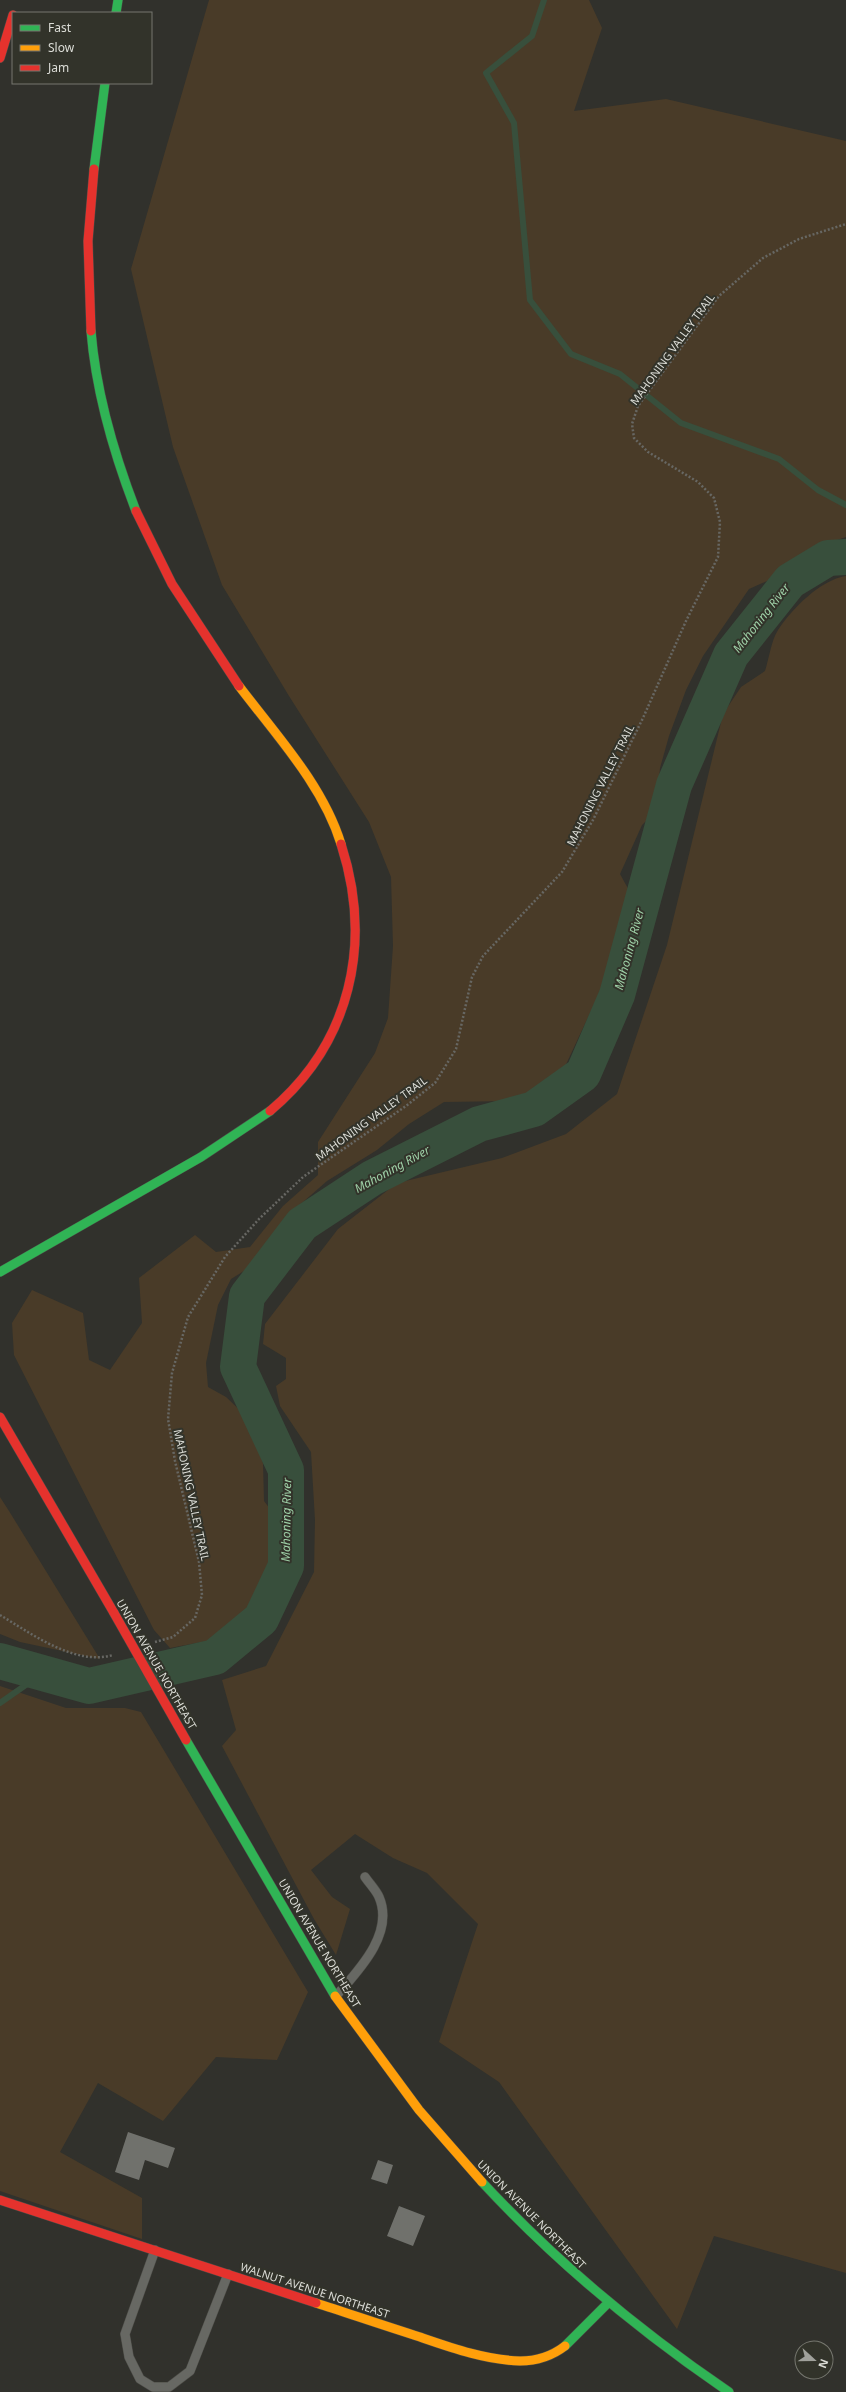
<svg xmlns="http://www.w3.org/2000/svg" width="846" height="2392" font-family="'Noto Sans',sans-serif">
	<rect width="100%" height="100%" fill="#31312c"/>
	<path fill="#493b28" d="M209,0h380l13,28 -28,83 92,-12 180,42v396l-18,6 -27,14 -25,20 -27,12 -46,67 -17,34 -17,46 -9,32 -4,43 -14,14 -22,49 17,31 -13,49 -15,33 -18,24 -30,64 -43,26 -74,1 -35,22 -32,26 -50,31 -40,35 -30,47 -26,16 -13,26 -12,58 2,24 18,10 21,20 16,46 1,38 12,16 3,42 -21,48 -16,18 -35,16 -37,7 -16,-18 -140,-275 -2,-32 20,-33 51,23 6,47 21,10 32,-47 -3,-45 56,-43 21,17 34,-5 33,-41 35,-31v-33l57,-89 13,-35 5,-72 -2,-69 -22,-55 -80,-126 -67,-111 -49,-138 -42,-178z
		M846,576v1697l-132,-37 -37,93 -178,-247 -60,-40 39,-118 -51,-51 -34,-15 -38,-24 -44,36 21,27 18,12 -14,46 -22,-36 -92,-173 14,-16 -14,-50 44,-14 48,-94 1,-52 -4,-68 -31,-46 -4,-20 10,-7v-21l-23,-14 2,-20 73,-95 59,-46 105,-25 64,-24 51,-40 50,-149 56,-231 18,-27 24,-16c4,-12 6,-30 13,-41 14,-21 42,-50 68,-54z
		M0,1497l9,14 91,148 -80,-17 -20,-8z
		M0,1686l66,22h59l16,4 167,280 -31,68 -61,-3 -53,64 -65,-38 -38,69 82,46v41l-142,-48z"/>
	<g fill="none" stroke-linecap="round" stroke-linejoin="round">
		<path stroke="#384f3c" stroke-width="6" d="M544,0l-12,36 -46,37 28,50 16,177 41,54 49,20 61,49 98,36 39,31 28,15
			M0,1703l43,-30"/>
		<path stroke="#384f3c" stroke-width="36" d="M0,1661l89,25 126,-29 46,-38 25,-53v-96l-48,-103 9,-71 55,-72 70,-46 107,-54 55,-15 49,-35 34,-79 57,-210 57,-130 59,-74 38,-23 18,-1"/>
	</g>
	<path fill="#70716c" d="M128,2132l47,16 -7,20 -23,-8 -6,20 -24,-8z
		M378,2160l15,5 -6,19 -16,-5z
		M399,2206l26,10 -12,30 -26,-10z"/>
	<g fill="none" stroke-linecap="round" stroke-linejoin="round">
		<defs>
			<path id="lane" d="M336,1996c21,-24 59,-62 43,-99 -3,-7 -10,-14 -14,-20
				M155,2250l-30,84 4,23 11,22 13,8h16l21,-16 38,-97"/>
			<path id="fast" d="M116,13l2,-13
				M94,169l11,-86
				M91,331c5,62 23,123 45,180
				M0,1272l201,-115 69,-46
				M186,1740l149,256
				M482,2182c75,81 156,148 247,210
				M565,2346l43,-43"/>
			<path id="slow" d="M239,686c37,49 84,99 102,158
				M335,1996l84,114 63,72
				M316,2303c34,11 69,23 104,34 32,11 66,23 100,24 17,0 32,-5 45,-15"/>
			<path id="jam" d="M0,58l13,-43
				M91,331l-3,-90 6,-72
				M136,511l36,73 67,102
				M270,1111c81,-68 103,-168 71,-267
				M0,1417l114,196
				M0,2200l316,103"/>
		</defs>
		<use href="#lane" stroke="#4c4c47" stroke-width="10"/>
		<use href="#fast" stroke="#4c4c47" stroke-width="10"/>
		<use href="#slow" stroke="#4c4c47" stroke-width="10"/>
		<use href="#jam" stroke="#4c4c47" stroke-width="10"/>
		<path stroke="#676763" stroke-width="2.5" stroke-dasharray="2 2" stroke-linecap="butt" d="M0,1615c32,19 75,51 113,40
			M155,1642l18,-5 22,-19 7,-23 -3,-33 -24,-101 -7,-42 4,-46 16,-56 37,-60 34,-38 44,-42 103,-71 29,-23 21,-34 16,-72 11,-21 79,-84 31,-52 50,-102 43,-97 32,-64 2,-35 -6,-24 -16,-16 -50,-30 -14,-14 -2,-14 6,-18 81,-110 44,-38 36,-19 47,-15"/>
		<use href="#lane" stroke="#676863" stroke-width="9"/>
		<use href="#fast" stroke="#30b455" stroke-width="9"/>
		<use href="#slow" stroke="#ff9f0a" stroke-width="9"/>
		<use href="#jam" stroke="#e5322d" stroke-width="9"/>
		<defs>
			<path id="jam-bridge" d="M114,1613l72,127"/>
		</defs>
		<use href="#jam-bridge" stroke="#4c4c47" stroke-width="10" stroke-linecap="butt"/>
		<use href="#jam-bridge" stroke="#e5322d" stroke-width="9"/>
	</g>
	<g text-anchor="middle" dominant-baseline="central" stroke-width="4" stroke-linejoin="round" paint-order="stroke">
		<g font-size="11" fill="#dcddd7" stroke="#32332a">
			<text transform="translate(672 349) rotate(-54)">MAHONING VALLEY TRAIL</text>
			<text transform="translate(600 785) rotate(-63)">MAHONING VALLEY TRAIL</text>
			<text transform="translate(371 1118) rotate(-36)">MAHONING VALLEY TRAIL</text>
			<text transform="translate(192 1495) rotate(78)">MAHONING VALLEY TRAIL</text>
			<text transform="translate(157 1664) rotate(60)">UNION AVENUE NORTHEAST</text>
			<text transform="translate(320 1943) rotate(59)">UNION AVENUE NORTHEAST</text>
			<text transform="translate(532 2214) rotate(45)">UNION AVENUE NORTHEAST</text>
			<text transform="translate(315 2290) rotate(18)">WALNUT AVENUE NORTHEAST</text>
		</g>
		<g font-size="12" font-style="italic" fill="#9ed0a7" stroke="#32332a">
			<text transform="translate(761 618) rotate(-52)">Mahoning River</text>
			<text transform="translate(629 949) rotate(-75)">Mahoning River</text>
			<text transform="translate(392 1169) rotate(-29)">Mahoning River</text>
			<text transform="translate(286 1520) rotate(-89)">Mahoning River</text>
		</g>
	</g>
	<rect x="12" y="12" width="140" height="72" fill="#32332a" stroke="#76776f"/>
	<rect x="20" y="25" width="20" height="6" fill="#30b455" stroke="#76776f"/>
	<text x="48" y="32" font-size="12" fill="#dcddd7">Fast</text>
	<rect x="20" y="45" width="20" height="6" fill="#ff9f0a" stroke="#76776f"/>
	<text x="48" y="52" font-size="12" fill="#dcddd7">Slow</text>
	<rect x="20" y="65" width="20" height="6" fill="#e5322d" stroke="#76776f"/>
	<text x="48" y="72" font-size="12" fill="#dcddd7">Jam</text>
	<g transform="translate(814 2360) rotate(111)"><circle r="19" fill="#32332a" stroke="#76776f"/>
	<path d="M0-3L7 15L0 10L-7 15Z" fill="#a0a19b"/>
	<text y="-6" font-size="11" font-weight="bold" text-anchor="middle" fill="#dcddd7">N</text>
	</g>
</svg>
